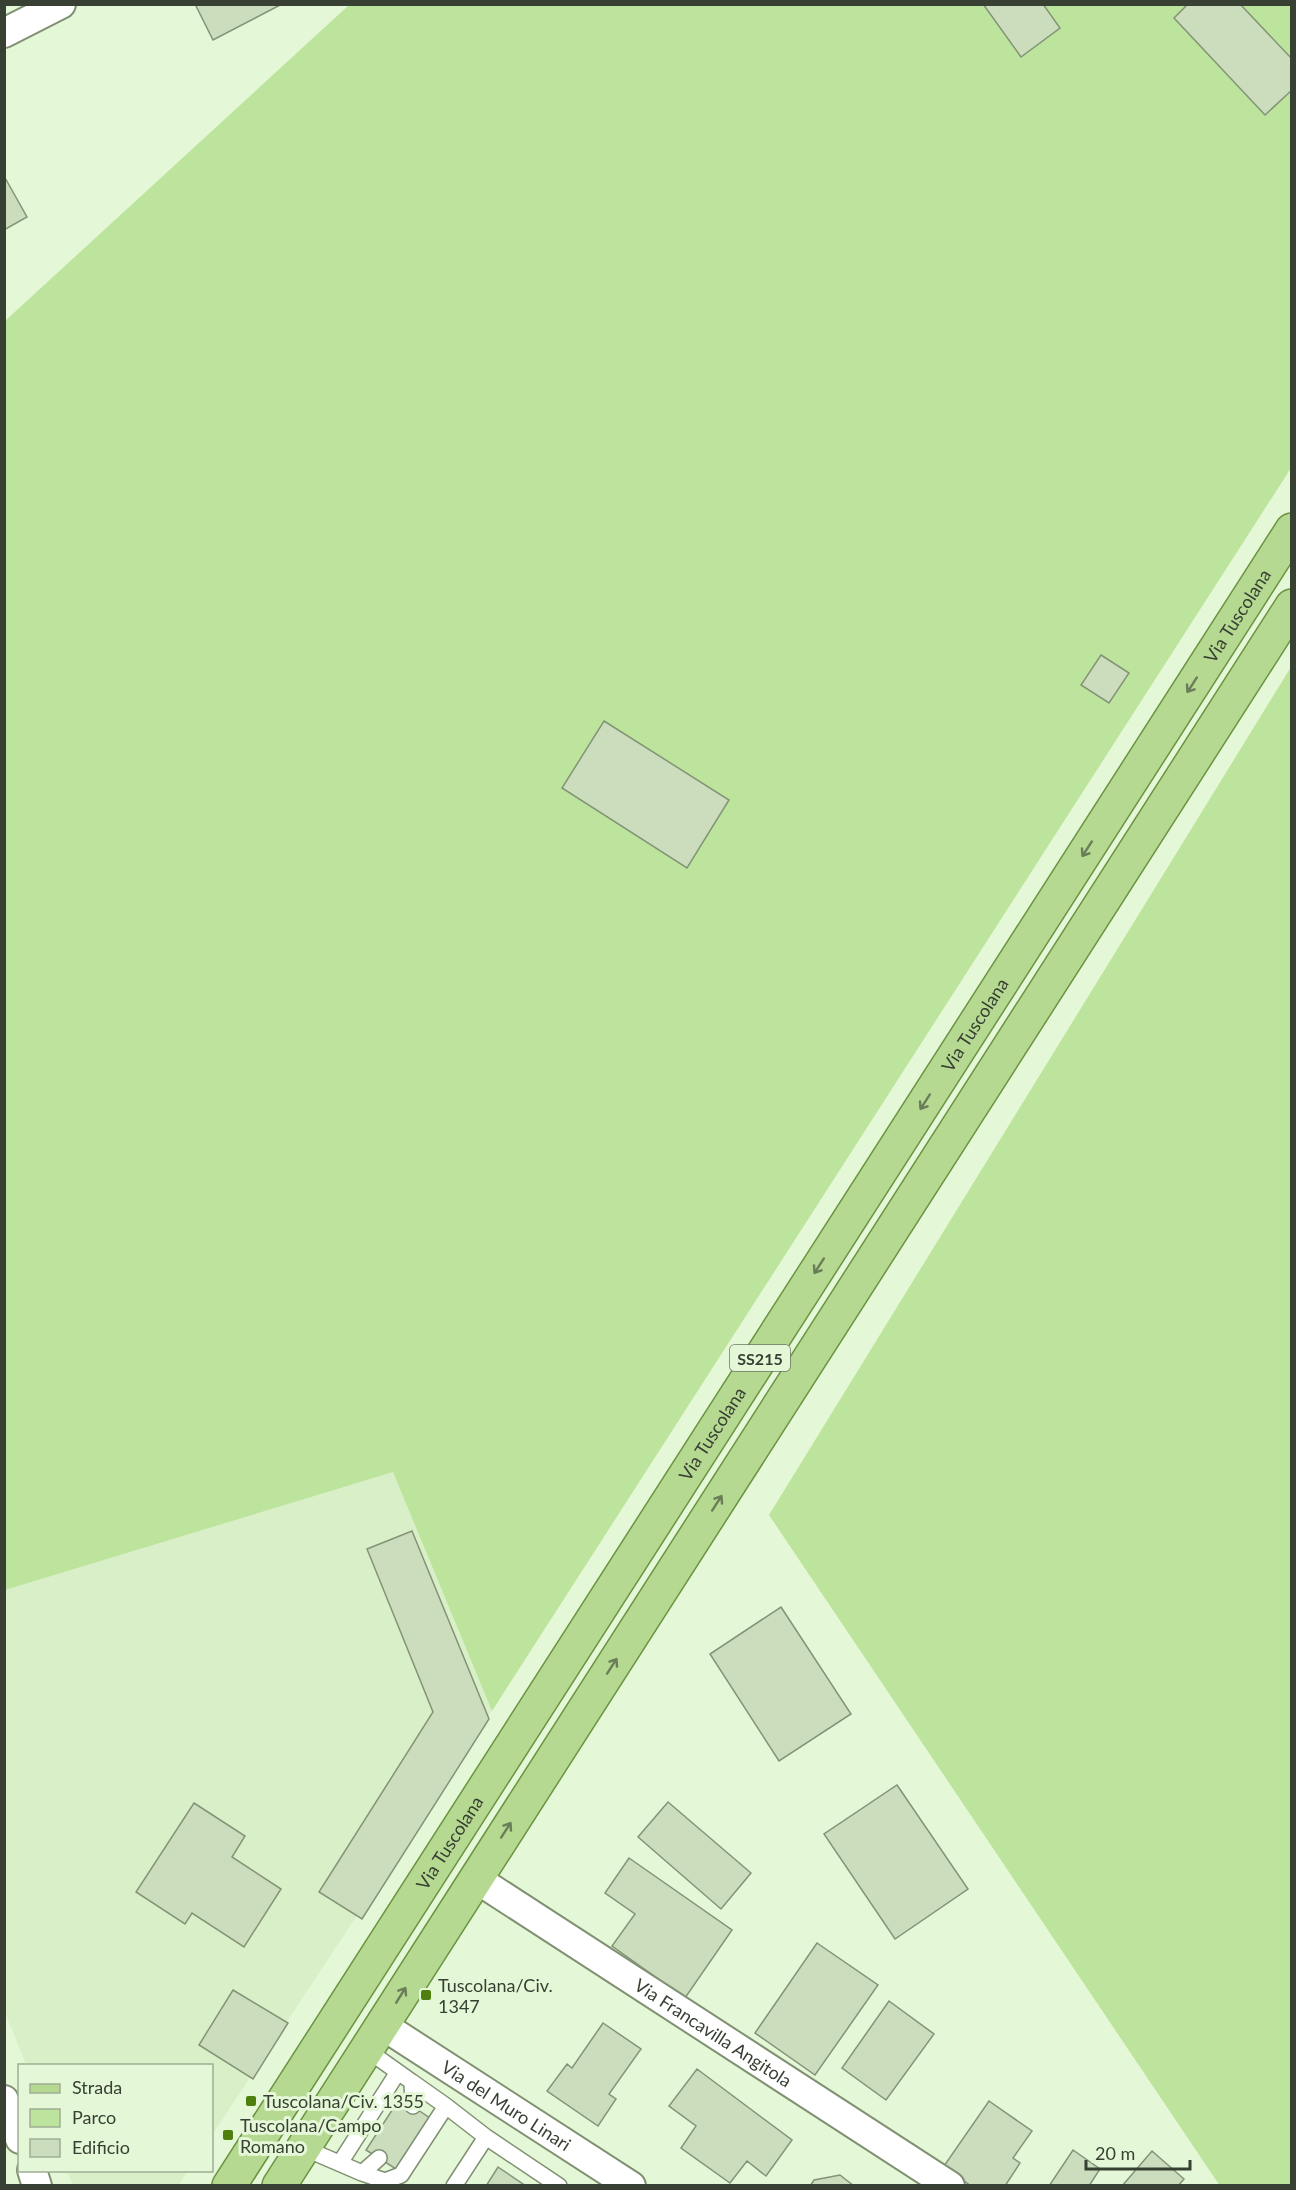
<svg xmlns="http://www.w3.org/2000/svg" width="1296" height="2190" font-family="Lato,sans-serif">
	<rect width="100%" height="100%" fill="#e4f7d6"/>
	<path fill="#d9efc7" d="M393,1471l99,240 -280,424v-69l-186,-1 -21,-53v-422z
		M67,2171h121l-10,15 -105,-1z"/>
	<path fill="#bde49d" d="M349,5h942v463l-799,1243 -99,-239 -388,118v-1269z
		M1291,667l1,1518 -72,1 -451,-671z"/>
	<path fill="#cbddbc" stroke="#839476" stroke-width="1.5" d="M195,4h87l-69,36z
		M983,4h60l17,24 -39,29z
		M1188,4h52l52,55v31l-27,25 -91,-97z
		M4,176l23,41 -23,13z
		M1101,655l28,18 -20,30 -28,-18z
		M604,721l125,79 -42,68 -125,-80z
		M412,1531l77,188 -127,200 -43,-27 114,-180 -66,-163z
		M781,1607l70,107 -72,47 -69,-107z
		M897,1785l71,104 -73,50 -71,-105z
		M668,1802l83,71 -30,36 -83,-72z
		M194,1803l51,33 -13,21 49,32 -37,58 -52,-34 -7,11 -49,-32z
		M629,1858l103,72 -47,68 -73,-52 23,-32 -30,-21z
		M817,1943l61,42 -63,90 -60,-42z
		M233,1990l55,33 -35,56 -54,-34z
		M889,2001l45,33 -48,66 -44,-32z
		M603,2023l38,26 -32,45 7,5 -18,27 -51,-35 20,-27 5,4z
		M697,2069l95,71 -26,36 -19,-15 -17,22 -49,-35 15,-22 -27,-20z
		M400,2098l30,20 -34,51 -30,-19z
		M989,2101l43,30 -19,27 7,5 -15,23h-34l-27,-20z
		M1073,2150l27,19 -11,17h-40z
		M1152,2151l32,28 -6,7h-56z
		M498,2167l28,19h-40z
		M840,2175l14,11h-44l4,-6z"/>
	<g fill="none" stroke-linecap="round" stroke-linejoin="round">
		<defs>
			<path id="service" d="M367,2050l45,32 1,24
				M446,2106l40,31 -32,49
				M486,2137l73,49
				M304,2148l58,25 17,-15
				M340,2163l58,-91
				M362,2173l23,8 16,-6 45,-69 -34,-24"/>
			<g id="minor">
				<path d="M4,33l57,-29"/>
				<path id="s1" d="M475,1878l475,308"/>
				<path id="s2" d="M382,2025l249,161"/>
				<path d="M4,2100l16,39"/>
				<path d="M32,2170l5,16"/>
			</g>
			<g id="primary">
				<path id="s3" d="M229,2186l1063,-1656"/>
				<path d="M279,2186l1013,-1580"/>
			</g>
		</defs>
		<use href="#service" stroke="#809173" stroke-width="18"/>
		<use href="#minor" stroke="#809173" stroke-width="32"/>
		<use href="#primary" stroke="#6a9342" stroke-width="36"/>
		<use href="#service" stroke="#fff" stroke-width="15"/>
		<use href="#minor" stroke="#fff" stroke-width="28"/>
		<use href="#primary" stroke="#b6d992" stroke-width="33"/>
	</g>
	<defs><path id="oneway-shaft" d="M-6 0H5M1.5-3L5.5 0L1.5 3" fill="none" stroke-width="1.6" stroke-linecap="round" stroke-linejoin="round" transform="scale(1.5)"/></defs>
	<g stroke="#6a7d59">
		<use href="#oneway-shaft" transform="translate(1192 685) rotate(123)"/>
		<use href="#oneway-shaft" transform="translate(1087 849) rotate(123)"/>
		<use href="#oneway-shaft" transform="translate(925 1102) rotate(123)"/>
		<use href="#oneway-shaft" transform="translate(819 1266) rotate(123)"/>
		<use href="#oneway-shaft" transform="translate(717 1503) rotate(-57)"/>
		<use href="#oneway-shaft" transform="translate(612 1666) rotate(-57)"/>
		<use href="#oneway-shaft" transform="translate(506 1830) rotate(-57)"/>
		<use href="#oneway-shaft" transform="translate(401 1995) rotate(-58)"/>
	</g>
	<g fill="#4f7f0e" stroke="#e4f7d6" stroke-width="2">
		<rect x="420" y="1989" width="12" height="12" rx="3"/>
		<rect x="245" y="2095" width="12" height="12" rx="3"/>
		<rect x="222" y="2129" width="12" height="12" rx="3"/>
	</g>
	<g text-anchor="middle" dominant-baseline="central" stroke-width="6" stroke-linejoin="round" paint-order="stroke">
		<rect fill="#e4f7d6" stroke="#6c7764" stroke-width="1.5" x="730" y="1345" width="60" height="26" rx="4.5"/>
		<g font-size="16" font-weight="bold" fill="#384033">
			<text x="760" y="1358">SS215</text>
		</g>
		<g font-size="18" fill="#384033" stroke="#e4f7d6">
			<text stroke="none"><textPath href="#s3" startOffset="1866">Via Tuscolana</textPath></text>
			<text stroke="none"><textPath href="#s3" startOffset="1380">Via Tuscolana</textPath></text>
			<text stroke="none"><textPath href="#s3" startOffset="894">Via Tuscolana</textPath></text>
			<text stroke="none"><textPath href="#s3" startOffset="408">Via Tuscolana</textPath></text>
			<text stroke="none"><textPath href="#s1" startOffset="284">Via Francavilla Angitola</textPath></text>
			<text stroke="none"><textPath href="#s2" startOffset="148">Via del Muro Linari</textPath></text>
		</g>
		<g font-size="18" fill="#384033" stroke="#e4f7d6" text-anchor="start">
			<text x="438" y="1985">Tuscolana/Civ.<tspan x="438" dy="21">1347</tspan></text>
			<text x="263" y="2101">Tuscolana/Civ. 1355</text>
			<text x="240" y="2125">Tuscolana/Campo<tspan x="240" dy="21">Romano</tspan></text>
		</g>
	</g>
	<rect width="1296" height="2190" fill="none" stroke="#384033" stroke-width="12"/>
	<rect x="18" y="2064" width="195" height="108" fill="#e4f7d6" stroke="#9fae95" stroke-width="1.5"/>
	<rect x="30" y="2084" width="30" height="9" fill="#b6d992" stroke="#9fae95" stroke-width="1.5"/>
	<text x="72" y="2094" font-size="18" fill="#384033">Strada</text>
	<rect x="30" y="2109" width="30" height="18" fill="#bde49d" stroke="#9fae95" stroke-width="1.5"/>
	<text x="72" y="2124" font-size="18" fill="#384033">Parco</text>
	<rect x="30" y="2139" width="30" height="18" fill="#cbddbc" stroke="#9fae95" stroke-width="1.5"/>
	<text x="72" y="2154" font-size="18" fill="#384033">Edificio</text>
	<path d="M1086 2160v9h104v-9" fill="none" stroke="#384033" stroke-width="3"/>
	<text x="1095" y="2160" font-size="18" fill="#384033" stroke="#e4f7d6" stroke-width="4.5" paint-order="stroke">20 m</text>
</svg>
